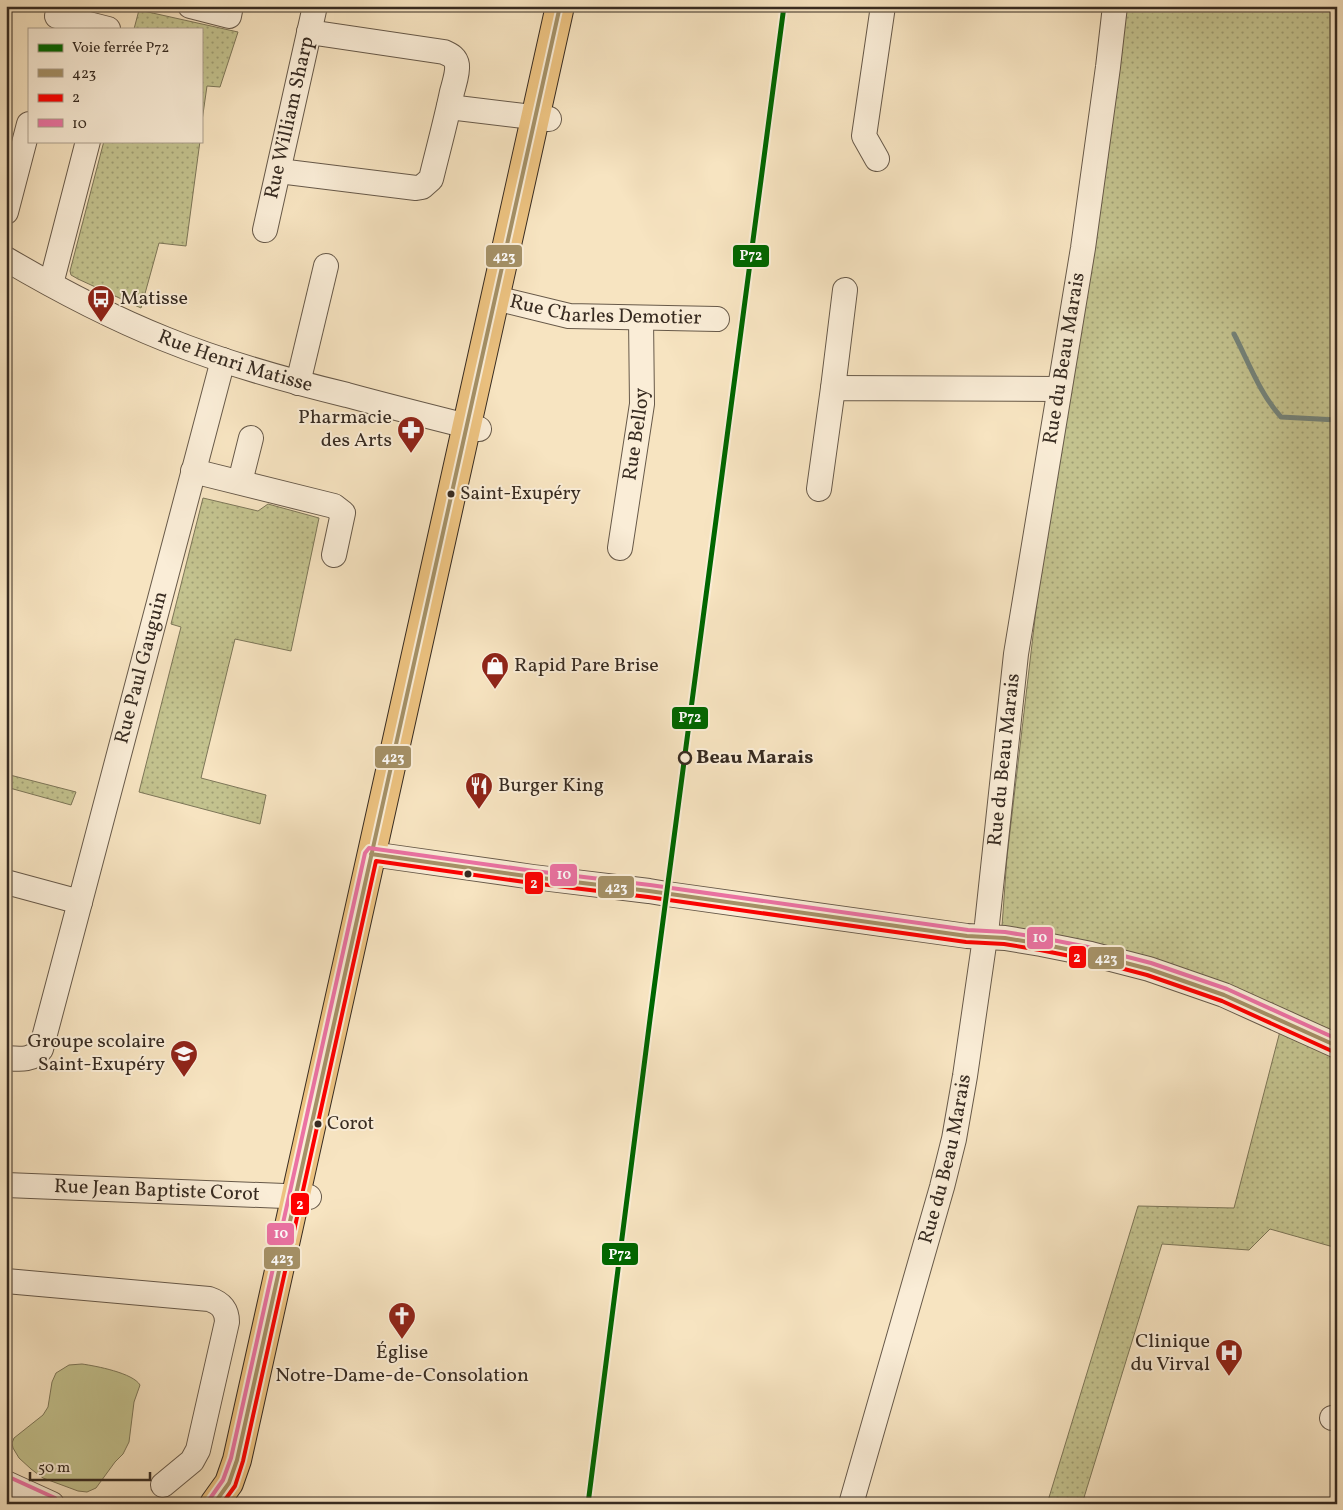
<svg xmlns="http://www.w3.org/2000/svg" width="1343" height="1510" font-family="Vollkorn,serif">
	<defs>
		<pattern id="grass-dots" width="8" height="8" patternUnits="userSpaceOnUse" patternTransform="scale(1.25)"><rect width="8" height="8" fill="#c3c28e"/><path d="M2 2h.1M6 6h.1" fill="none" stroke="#9f9e74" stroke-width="1.8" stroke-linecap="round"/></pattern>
	</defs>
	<rect width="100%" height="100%" fill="#f7e4c1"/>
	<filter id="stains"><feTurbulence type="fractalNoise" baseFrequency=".004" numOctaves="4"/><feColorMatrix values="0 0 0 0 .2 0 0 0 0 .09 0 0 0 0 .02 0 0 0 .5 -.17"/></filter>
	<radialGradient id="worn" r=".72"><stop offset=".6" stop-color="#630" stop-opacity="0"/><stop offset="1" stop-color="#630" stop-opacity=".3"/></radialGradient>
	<path fill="url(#grass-dots)" stroke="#7d7658" d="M1125,6h212v1242l-67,-19 -21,21 -87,-6 -80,260h-35l91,-298 96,2 51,-196 -207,-71 -76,-15 5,-69 37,-315z
		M139,10l99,22 -18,55 -13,-1 -6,42v-99h-67z
		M104,141h96l-14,105 -27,-3 -18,65 -63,-29 -7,-4 -1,-4z
		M203,498l55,13 10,-7 51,14 -28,133 -56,-12 -34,139 65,17 -6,29 -121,-32 42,-165 -10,-3z
		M6,774l70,18 -5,13 -65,-18z"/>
	<path fill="#c3c28e" stroke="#7d7658" d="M82,1364c14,2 51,9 58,21l-6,17 -5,40 -6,12 -8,8 -19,26 -9,4 -9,-1 -35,-13 -12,-9 -12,-11 -6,-10 -1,-5 2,-5 29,-23 5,-8 4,-25 4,-9 13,-8z"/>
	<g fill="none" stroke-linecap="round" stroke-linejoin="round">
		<path stroke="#74837a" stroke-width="5" d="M1234,334c14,27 26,60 47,83l56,3"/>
		<defs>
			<g id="minor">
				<path d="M190,6l39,10 2,-10"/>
				<path d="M57,16l51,13"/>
				<path d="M449,107l100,12"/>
				<path d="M877,159l-13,-23 19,-130"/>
				<path d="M279,171l137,17 6,-1 9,-8c7,-29 15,-58 21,-87 2,-8 6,-19 5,-27 -1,-7 -6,-10 -13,-13l-135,-20"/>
				<path d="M6,212l23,-88"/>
				<path id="s1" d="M265,230l50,-224"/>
				<path id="s2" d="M6,259c51,30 104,58 159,80 59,24 120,41 182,56 44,12 88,23 132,34"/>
				<path d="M51,284l37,-143"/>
				<path id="s3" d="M495,298l74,18 148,3"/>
				<path d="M298,383l28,-117"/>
				<path d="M833,388l12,-98"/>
				<path d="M193,471l141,35 9,7 -9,42"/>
				<path d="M240,482l11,-44"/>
				<path d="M819,489l14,-101 226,1"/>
				<path id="s4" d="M620,548l22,-144 -1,-86"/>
				<path d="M371,854l162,23 116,14 18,3 300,42 38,2 36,6 50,10 58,15 75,26 113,51"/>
				<path id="s5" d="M6,882l74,20 143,-542"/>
				<path d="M6,1058c13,1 27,3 35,-9l39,-147"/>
				<path id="s6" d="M6,1185l303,12"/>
				<path d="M6,1281l203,18c12,4 18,11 18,23l-29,128 -6,11 -29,24"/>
				<path d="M1332,1418l5,-1"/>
				<path d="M6,1483l46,21"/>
				<path id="s7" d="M851,1504l91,-317 12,-48 11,-63 22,-152 29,-270 67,-406 25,-181 7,-61"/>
			</g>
			<path id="major" d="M214,1504l15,-21 8,-23 323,-1454"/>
		</defs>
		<use href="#minor" stroke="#675949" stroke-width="26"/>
		<use href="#major" stroke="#372b21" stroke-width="30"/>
		<use href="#minor" stroke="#faedd7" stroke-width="24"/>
		<use href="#major" stroke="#ecc280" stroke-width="28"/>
		<defs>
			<path id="bus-1" d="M371,854l162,23 116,14 318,45 38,2 36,6 50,10 58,15 75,26 113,51
				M214,1504l15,-21 8,-23 323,-1454"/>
			<path id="bus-2" d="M222,1504l13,-18 8,-25 133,-600 156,22 116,14 318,45 38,2 36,6 50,10 57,15 75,26 112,51"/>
			<path id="bus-3" d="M9,1477l46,21
				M209,1500l14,-20 8,-22 134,-605 4,-5 165,23 116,14 318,45 37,2 37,6 51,10 58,15 76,26 110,50"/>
		</defs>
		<use href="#bus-1" stroke="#faedd7" stroke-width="8"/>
		<use href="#bus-2" stroke="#faedd7" stroke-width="8"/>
		<use href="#bus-3" stroke="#faedd7" stroke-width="8"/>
		<use href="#bus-1" stroke="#a59167" stroke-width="4"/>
		<use href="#bus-2" stroke="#fe0000" stroke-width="4"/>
		<use href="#bus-3" stroke="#eb72a3" stroke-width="4"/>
		<defs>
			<path id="rail-1" d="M588,1504l62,-485 134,-1013"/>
		</defs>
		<use href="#rail-1" stroke="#faedd7" stroke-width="9"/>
		<use href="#rail-1" stroke="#060" stroke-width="5"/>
	</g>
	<defs>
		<symbol id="bus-pin" viewBox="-11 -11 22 30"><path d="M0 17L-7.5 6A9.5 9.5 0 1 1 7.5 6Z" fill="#8f2418" stroke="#faedd7"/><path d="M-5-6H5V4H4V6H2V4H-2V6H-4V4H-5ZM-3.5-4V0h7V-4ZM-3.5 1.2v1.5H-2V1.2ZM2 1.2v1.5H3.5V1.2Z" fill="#fff"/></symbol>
		<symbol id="pharmacy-pin" viewBox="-11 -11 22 30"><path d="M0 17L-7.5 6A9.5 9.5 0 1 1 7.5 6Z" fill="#8f2418" stroke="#faedd7"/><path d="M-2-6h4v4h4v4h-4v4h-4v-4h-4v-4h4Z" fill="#fff"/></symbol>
		<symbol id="shop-pin" viewBox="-11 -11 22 30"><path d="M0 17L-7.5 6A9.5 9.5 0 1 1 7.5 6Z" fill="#8f2418" stroke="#faedd7"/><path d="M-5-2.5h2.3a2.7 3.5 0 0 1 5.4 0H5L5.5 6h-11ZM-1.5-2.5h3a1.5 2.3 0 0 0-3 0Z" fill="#fff"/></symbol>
		<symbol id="restaurant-pin" viewBox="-11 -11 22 30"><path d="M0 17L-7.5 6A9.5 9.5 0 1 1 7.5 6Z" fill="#8f2418" stroke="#faedd7"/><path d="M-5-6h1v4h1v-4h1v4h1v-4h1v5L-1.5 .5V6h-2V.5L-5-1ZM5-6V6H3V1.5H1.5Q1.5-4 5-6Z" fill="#fff"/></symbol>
		<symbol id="school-pin" viewBox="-11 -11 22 30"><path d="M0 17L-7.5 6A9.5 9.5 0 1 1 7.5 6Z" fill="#8f2418" stroke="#faedd7"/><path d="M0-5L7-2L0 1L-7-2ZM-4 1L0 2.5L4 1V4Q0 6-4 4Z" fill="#fff"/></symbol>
		<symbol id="church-pin" viewBox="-11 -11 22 30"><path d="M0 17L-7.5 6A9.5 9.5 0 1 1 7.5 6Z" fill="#8f2418" stroke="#faedd7"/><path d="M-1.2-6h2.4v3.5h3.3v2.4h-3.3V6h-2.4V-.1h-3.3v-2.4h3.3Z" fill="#fff"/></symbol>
		<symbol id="hospital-pin" viewBox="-11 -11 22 30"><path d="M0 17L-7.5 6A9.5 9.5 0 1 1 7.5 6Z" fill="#8f2418" stroke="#faedd7"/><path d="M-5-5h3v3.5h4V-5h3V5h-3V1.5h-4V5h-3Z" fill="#fff"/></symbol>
	</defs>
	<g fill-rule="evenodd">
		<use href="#bus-pin" x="85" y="283" width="32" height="43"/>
		<use href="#pharmacy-pin" x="395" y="414" width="32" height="43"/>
		<use href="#shop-pin" x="479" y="650" width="32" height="43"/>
		<use href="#restaurant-pin" x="463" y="770" width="32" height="43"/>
		<use href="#school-pin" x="168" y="1038" width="32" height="43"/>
		<use href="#church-pin" x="386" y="1300" width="32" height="43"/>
		<use href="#hospital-pin" x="1213" y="1337" width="32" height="43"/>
	</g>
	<g fill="#372b21" stroke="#faedd7" stroke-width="2">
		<circle cx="451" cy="494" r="4.5"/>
		<circle cx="468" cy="874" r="4.5"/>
		<circle cx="318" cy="1124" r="4.5"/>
	</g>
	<circle fill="#faedd7" stroke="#372b21" stroke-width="2.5" cx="685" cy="758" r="6"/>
	<g text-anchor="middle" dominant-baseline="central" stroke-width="4" stroke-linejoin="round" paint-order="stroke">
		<g font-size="19" fill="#372b21" stroke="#faedd7" text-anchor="start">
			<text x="460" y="494">Saint-Exupéry</text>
			<text x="327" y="1124">Corot</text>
		</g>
		<g font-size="20" fill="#372b21" stroke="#faedd7">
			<text stroke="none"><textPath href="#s1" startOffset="115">Rue William Sharp</textPath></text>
			<text stroke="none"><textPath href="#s3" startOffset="112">Rue Charles Demotier</textPath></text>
			<text stroke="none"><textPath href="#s7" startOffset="1168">Rue du Beau Marais</textPath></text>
			<text stroke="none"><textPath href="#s2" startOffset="252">Rue Henri Matisse</textPath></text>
			<text stroke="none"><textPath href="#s4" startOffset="115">Rue Belloy</textPath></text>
			<text stroke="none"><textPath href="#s5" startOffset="319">Rue Paul Gauguin</textPath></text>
			<text stroke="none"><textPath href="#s7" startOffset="762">Rue du Beau Marais</textPath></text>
			<text stroke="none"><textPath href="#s7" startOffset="358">Rue du Beau Marais</textPath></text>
			<text stroke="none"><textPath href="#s6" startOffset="151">Rue Jean Baptiste Corot</textPath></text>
		</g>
		<g font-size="20" fill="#372b21" stroke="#faedd7" text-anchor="start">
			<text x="120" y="299">Matisse</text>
			<text x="392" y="418" text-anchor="end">Pharmacie<tspan x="392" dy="23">des Arts</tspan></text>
			<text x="514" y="666">Rapid Pare Brise</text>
			<text x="498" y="786">Burger King</text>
			<text x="165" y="1042" text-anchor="end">Groupe scolaire<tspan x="165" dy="23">Saint-Exupéry</tspan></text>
			<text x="1210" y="1342" text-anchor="end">Clinique<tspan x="1210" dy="23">du Virval</tspan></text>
			<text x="402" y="1353" text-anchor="middle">Église<tspan x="402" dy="23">Notre-Dame-de-Consolation</tspan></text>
		</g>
		<g font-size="20" font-weight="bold" fill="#372b21" stroke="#faedd7" text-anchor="start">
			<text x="696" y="758">Beau Marais</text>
		</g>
	</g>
	<g stroke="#faedd7" stroke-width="2">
		<rect x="732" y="244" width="38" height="24" rx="5" fill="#060"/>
		<rect x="485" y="244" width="38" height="24" rx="5" fill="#a59167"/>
		<rect x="671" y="706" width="38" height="24" rx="5" fill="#060"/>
		<rect x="374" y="745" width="38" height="24" rx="5" fill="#a59167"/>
		<rect x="549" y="863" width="29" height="24" rx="5" fill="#eb72a3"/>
		<rect x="524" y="871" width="20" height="24" rx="5" fill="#fe0000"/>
		<rect x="597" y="875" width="38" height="24" rx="5" fill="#a59167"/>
		<rect x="1026" y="926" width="28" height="24" rx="5" fill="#eb72a3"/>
		<rect x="1068" y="945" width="19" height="24" rx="5" fill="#fe0000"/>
		<rect x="1087" y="946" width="38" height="24" rx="5" fill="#a59167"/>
		<rect x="290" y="1192" width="20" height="24" rx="5" fill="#fe0000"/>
		<rect x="266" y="1222" width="29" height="24" rx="5" fill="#eb72a3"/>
		<rect x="601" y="1242" width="38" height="24" rx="5" fill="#060"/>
		<rect x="263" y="1246" width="38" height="24" rx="5" fill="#a59167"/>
	</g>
	<g font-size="14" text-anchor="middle" font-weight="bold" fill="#fff">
		<text x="751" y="260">P72</text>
		<text x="504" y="261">423</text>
		<text x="690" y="722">P72</text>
		<text x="393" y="762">423</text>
		<text x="564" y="879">10</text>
		<text x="534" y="888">2</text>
		<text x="616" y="892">423</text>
		<text x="1040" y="942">10</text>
		<text x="1077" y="962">2</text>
		<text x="1106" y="963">423</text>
		<text x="300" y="1209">2</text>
		<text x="281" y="1238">10</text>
		<text x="620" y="1259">P72</text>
		<text x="282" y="1263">423</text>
	</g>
	<rect width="1343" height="1510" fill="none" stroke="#f7e4c1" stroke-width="25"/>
	<rect x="8" y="8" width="1328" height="1495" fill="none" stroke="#372b21" stroke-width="2.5"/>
	<rect x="12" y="12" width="1318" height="1485" fill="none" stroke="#372b21"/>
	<rect x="28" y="28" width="175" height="115" fill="#faedd7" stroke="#ac9f8e"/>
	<rect x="38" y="44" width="25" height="8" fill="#006600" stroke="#ac9f8e"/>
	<text x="72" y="52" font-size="15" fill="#372b21">Voie ferrée P72</text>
	<rect x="38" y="69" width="25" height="8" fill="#a59167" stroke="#ac9f8e"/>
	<text x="72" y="78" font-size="15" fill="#372b21">423</text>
	<rect x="38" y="94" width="25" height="8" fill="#fe0000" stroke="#ac9f8e"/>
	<text x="72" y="102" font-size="15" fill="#372b21">2</text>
	<rect x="38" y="119" width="25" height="8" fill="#eb72a3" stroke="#ac9f8e"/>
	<text x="72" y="128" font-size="15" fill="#372b21">10</text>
	<path d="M30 1472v8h120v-8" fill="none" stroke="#372b21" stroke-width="2.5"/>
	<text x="38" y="1472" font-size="15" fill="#372b21" stroke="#faedd7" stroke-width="4" paint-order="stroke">50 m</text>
	<rect width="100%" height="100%" filter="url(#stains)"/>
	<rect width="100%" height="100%" fill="url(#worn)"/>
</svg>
